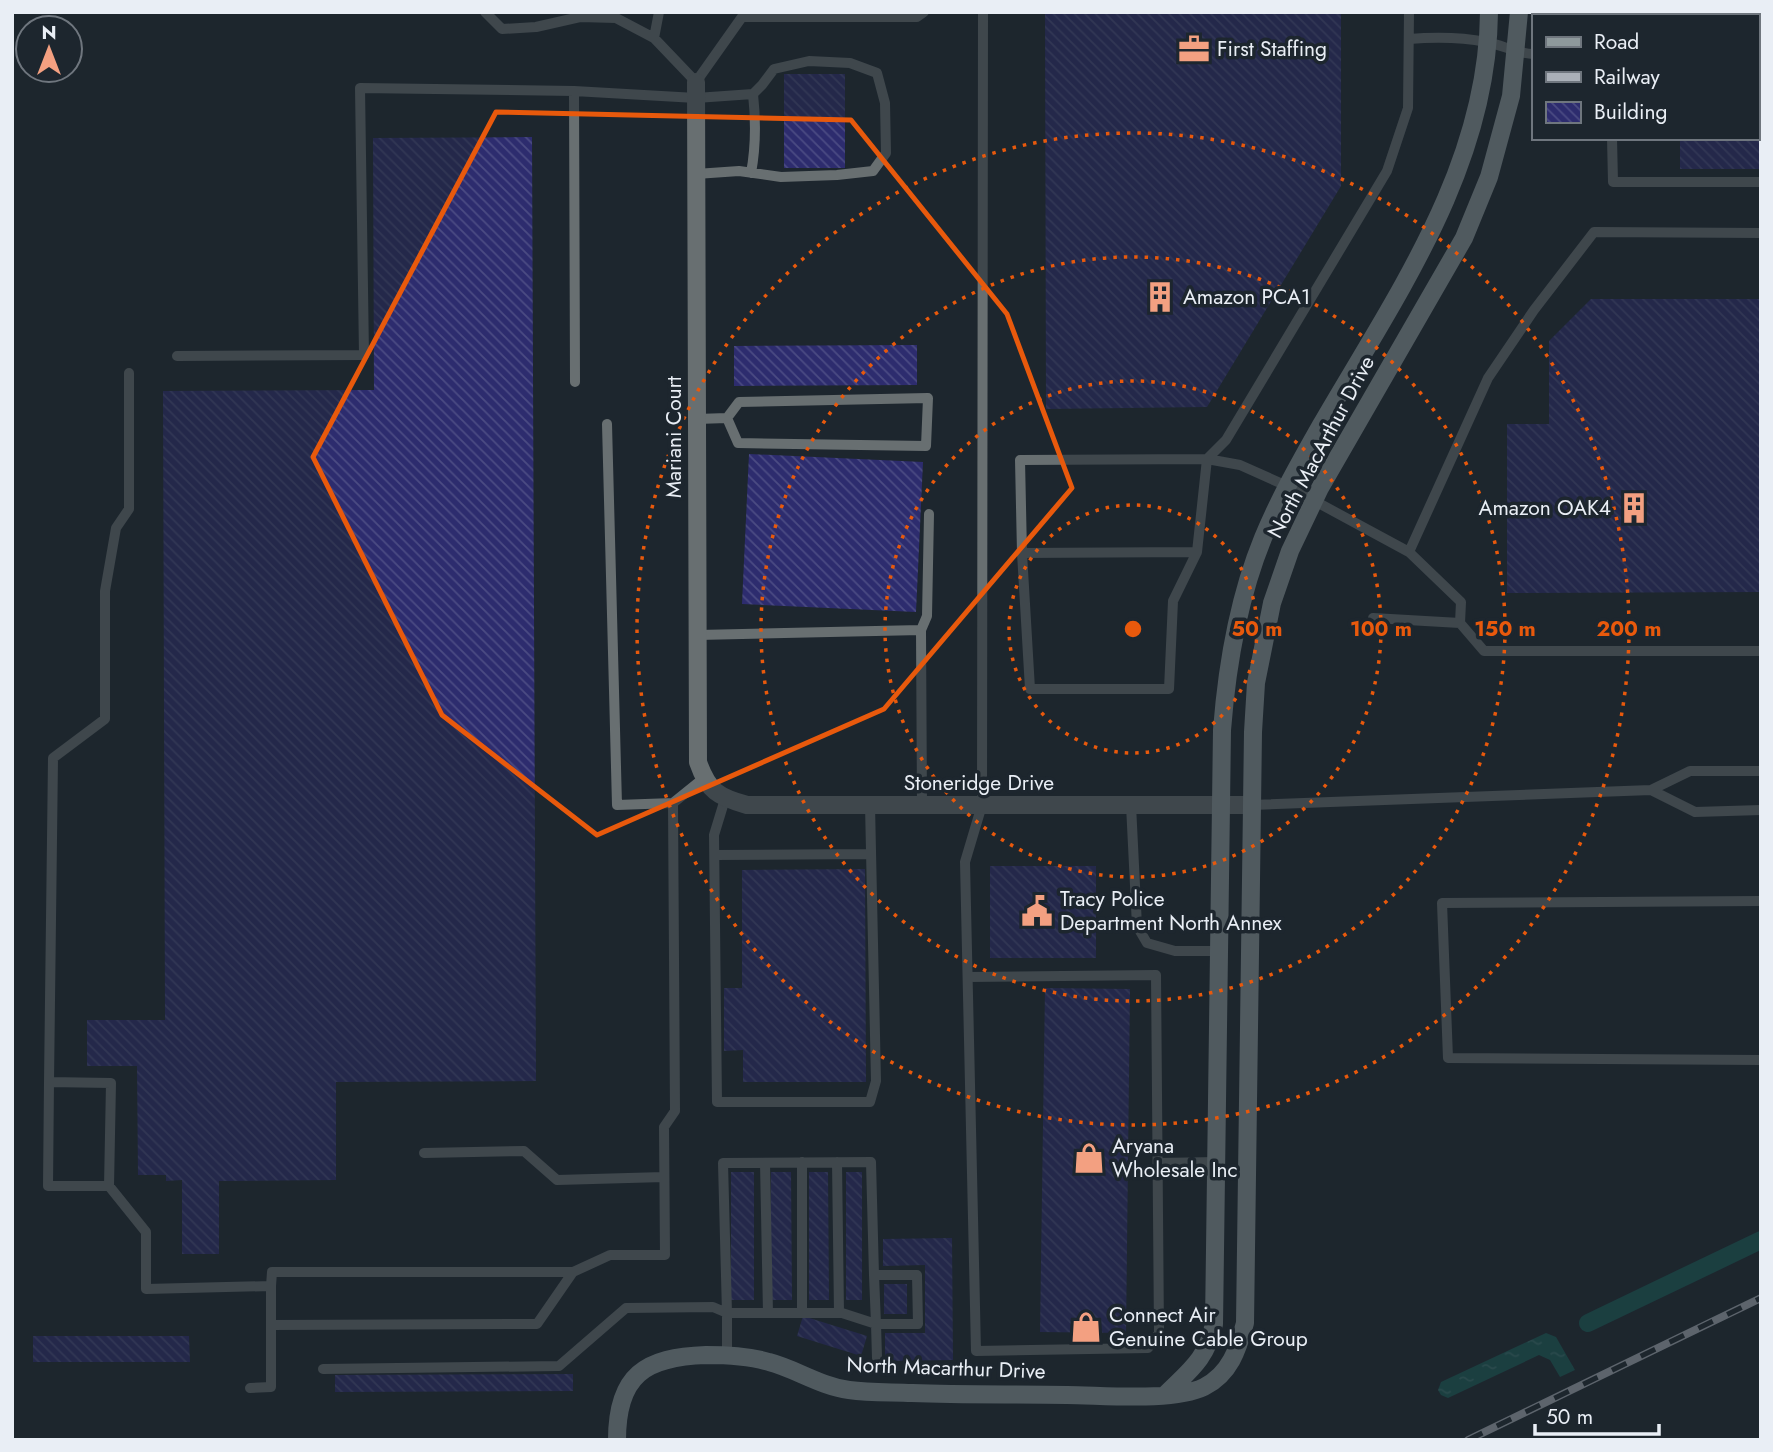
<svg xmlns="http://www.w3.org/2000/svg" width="1773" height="1452" font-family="Jost,sans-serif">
	<defs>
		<pattern id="water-ripples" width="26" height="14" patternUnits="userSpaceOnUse" patternTransform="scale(1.75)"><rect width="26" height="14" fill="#195d58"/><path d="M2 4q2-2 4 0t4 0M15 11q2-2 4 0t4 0" fill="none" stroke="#3a7571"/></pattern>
		<pattern id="building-back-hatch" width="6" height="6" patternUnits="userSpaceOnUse" patternTransform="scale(1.75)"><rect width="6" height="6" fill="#2d2c6e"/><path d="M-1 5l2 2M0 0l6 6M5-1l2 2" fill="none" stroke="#4b4b83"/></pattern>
	</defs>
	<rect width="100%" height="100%" fill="#1d262e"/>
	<path fill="url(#water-ripples)" d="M1546,1333l10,4 19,33 -15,7 -10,-17 -11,-5 -91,43 -7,-3 -3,-5 3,-8z"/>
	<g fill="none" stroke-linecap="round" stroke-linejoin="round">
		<path stroke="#195d58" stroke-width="18" d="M1588,1323l173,-83"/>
	</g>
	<path fill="url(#building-back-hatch)" d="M1045,12h296v174l-134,221 -161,2z
		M1679,12h82v157h-81v-31h77v-122h-78z
		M784,74h61v94h-61z
		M532,137l4,944 -200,1v98l-117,1v73h-37v-74l-16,1v-6h-28l-1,-109h-50v-46h78l-2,-629 211,-1 -1,-252z
		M1591,299h170v293l-254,1v-169h42v-83z
		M917,345v40l-183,1v-40z
		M749,454l174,8 -7,150 -174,-8z
		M990,866h106v92h-106z
		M865,869l1,213h-123v-32l-19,1v-63h18v-118z
		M1045,988l85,1 -4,344 -86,-1z
		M731,1172h23v128h-23z
		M771,1172h20l1,128h-21z
		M809,1172h19l1,128h-20z
		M846,1172h16v128h-16z
		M952,1238l1,122 -68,1v-28h40v-68l-42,1v-27z
		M884,1284h23v30h-23z
		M803,1316l64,20 -6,20 -64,-20z
		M33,1336h156l1,26h-157z
		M573,1374v17l-238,1v-17z"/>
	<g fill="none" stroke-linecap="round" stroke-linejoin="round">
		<path stroke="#686f71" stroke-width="10" d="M485,12l17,17 34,-2 44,-10 36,1 38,20 42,44 46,-65h175l7,-5
			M1409,12l-1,96 -21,63 -161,269 -19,19 -187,1 2,93 175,-1 10,-93 33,6 47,21 122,66 79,-174 46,-68 60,-78 167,1
			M1627,12v4
			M654,38l5,-26
			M1409,39c25,-2 52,-2 77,3 17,3 29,11 47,12
			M1612,138l1,44h148
			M751,173c5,-27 5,-52 2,-79
			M177,356l187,-1 -4,-267 214,3
			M575,382l-1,-291 122,7 57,-4 9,-9 12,-16 35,-8 41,2 27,10 8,30 1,50 -13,18 -36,4 -56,2 -42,-6 -43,3
			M697,419l30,-1 12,-16 189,-4 -2,48 -188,-3 -11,-25
			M607,424l10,381 56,-2
			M1409,552l52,50 -1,21
			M1022,553l8,136h139l4,-88 24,-49
			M1373,618l87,5 24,28h277
			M921,630l6,-14 2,-102
			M698,635l223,-5 1,175
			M1651,790l44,22 66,-2
			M725,799l-11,36 3,267h153l6,-21 -6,-276
			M1131,805l6,121 10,17 28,8h44
			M1252,805l399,-15 39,-19h71
			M715,855l156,-1
			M1761,901l-319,2 6,155 313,2
			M968,977l188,-2 3,358 -11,15 -172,3 -11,-489 17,-57 1,-793
			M49,1082l4,-324 52,-39v-128l11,-63 13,-19v-136
			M424,1153l100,-2 33,29 107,-3
			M802,1162v151
			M837,1162l2,151
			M765,1163l3,150
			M1158,1163l59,-1
			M109,1186l2,-103 -62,-1 -1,104h61l37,46v57l125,-3
			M573,1272l37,-17h55l-1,-128 11,-16 -2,-308 31,-25
			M874,1275h43l1,49h-42z
			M727,1355v-42h115l34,11 1,34
			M323,1369l236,-3 67,-58 87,-1 14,6 -4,-150 148,-1 3,113
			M250,1388l21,-1v-101l1,-14h301l-36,52 -266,1"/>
		<path stroke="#686f71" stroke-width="18" d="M696,82l2,680c10,29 20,35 49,43h505"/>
		<path stroke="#8e999c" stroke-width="18" d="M1165,1395c24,-24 42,-36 49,-71l8,-594c5,-65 16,-131 41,-192 16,-39 37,-76 58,-113 74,-128 167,-258 168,-413
			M617,1440c0,-65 28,-83 89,-85 21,0 43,1 63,7 27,7 51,24 80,28 21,3 43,2 63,3 52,2 103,1 155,2 35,0 106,7 137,-8 26,-13 34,-38 41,-64l8,-591 3,-49 16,-80 18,-52 30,-63 144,-250 25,-61 22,-81 8,-84"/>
		<defs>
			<path id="rail" d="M1468,1440l293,-142"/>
		</defs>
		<use href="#rail" stroke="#aab0b8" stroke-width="8"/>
		<use href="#rail" stroke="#1d262e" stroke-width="5" stroke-dasharray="16" stroke-linecap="butt"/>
	</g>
	<path d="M0 0H1773V1452H0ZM496,112l355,8 156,194 65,174 -188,221 -287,126 -155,-120 -129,-258z" fill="#1d262e" fill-opacity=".55" fill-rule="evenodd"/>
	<path fill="none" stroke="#e8590c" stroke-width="5" stroke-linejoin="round" d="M496,112l355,8 156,194 65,174 -188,221 -287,126 -155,-120 -129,-258z"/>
	<g fill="none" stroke="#e8590c" stroke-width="3.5" stroke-dasharray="3.5 7">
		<circle cx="1133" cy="629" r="124"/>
		<circle cx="1133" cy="629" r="248"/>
		<circle cx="1133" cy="629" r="372"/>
		<circle cx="1133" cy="629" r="496"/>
	</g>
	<defs>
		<symbol id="office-bare" viewBox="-9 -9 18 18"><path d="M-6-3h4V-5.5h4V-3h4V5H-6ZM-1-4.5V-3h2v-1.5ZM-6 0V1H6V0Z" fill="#f3a081" stroke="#1d262e" stroke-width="2.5" paint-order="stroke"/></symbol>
		<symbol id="building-bare" viewBox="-9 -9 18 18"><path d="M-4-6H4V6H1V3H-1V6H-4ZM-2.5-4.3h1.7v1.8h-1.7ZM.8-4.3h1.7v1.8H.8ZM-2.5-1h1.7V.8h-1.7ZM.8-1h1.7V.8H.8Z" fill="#f3a081" stroke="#1d262e" stroke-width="2.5" paint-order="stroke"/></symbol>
		<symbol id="civic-bare" viewBox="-9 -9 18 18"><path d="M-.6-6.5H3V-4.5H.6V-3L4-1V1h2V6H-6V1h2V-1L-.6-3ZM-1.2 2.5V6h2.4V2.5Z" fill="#f3a081" stroke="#1d262e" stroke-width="2.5" paint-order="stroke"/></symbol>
		<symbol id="shop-bare" viewBox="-9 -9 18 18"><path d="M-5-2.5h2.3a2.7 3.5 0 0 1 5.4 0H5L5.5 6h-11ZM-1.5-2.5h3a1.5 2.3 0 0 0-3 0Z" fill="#f3a081" stroke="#1d262e" stroke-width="2.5" paint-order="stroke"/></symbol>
	</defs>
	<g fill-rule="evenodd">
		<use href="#office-bare" x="1172" y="27" width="44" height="44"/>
		<use href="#building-bare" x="1138" y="275" width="44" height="44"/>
		<use href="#building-bare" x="1612" y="486" width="44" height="44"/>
		<use href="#civic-bare" x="1015" y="889" width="44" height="44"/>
		<use href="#shop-bare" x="1067" y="1136" width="44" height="44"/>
		<use href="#shop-bare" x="1064" y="1305" width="44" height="44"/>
	</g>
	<g text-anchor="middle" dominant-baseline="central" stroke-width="7" stroke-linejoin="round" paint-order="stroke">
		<g font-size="21" fill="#e9eef5" stroke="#1d262e" text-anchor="start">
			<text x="1217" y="49">First Staffing</text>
			<text x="1183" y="297">Amazon PCA1</text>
			<text x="1611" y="508" text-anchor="end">Amazon OAK4</text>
			<text x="1060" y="899">Tracy Police<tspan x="1060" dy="24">Department North Annex</tspan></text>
			<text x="1112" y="1146">Aryana<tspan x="1112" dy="24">Wholesale Inc</tspan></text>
			<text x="1109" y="1315">Connect Air<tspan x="1109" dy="24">Genuine Cable Group</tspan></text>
		</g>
		<g font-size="21" fill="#e9eef5" stroke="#1d262e">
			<text transform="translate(674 437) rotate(-90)">Mariani Court</text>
			<text transform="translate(1321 447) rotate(-62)">North MacArthur Drive</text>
			<text x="979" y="783">Stoneridge Drive</text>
			<text transform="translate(946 1368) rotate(2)">North Macarthur Drive</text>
		</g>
	</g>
	<circle cx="1133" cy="629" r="10" fill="#e8590c" stroke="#1d262e" stroke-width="3.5"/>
	<g font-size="21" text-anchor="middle" font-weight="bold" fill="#e8590c" stroke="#1d262e" stroke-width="7" stroke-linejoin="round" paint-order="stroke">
		<text x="1257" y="636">50 m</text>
		<text x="1381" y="636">100 m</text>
		<text x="1505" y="636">150 m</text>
		<text x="1629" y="636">200 m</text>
	</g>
	<rect width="1773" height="1452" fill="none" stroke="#e9eef5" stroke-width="28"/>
	<rect x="1532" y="14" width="228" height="126" fill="#1d262e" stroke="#6f767e" stroke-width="2"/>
	<rect x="1546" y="37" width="35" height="10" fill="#8e999c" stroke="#6f767e" stroke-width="2"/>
	<text x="1594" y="49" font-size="21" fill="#e9eef5">Road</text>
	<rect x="1546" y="72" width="35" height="10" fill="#aab0b8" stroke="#6f767e" stroke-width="2"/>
	<text x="1594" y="84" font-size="21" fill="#e9eef5">Railway</text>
	<rect x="1546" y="102" width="35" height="21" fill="url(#building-back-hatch)" stroke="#6f767e" stroke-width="2"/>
	<text x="1594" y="119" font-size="21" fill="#e9eef5">Building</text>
	<g transform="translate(49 49)"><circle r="33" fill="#1d262e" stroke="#6f767e" stroke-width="2"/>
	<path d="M0-5L12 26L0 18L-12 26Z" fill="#f3a081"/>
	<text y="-10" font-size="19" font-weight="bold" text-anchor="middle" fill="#e9eef5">N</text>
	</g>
	<path d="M1535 1424v10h124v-10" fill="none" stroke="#e9eef5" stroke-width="3.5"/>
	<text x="1546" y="1424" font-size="21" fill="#e9eef5" stroke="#1d262e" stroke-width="5" paint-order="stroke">50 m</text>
</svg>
